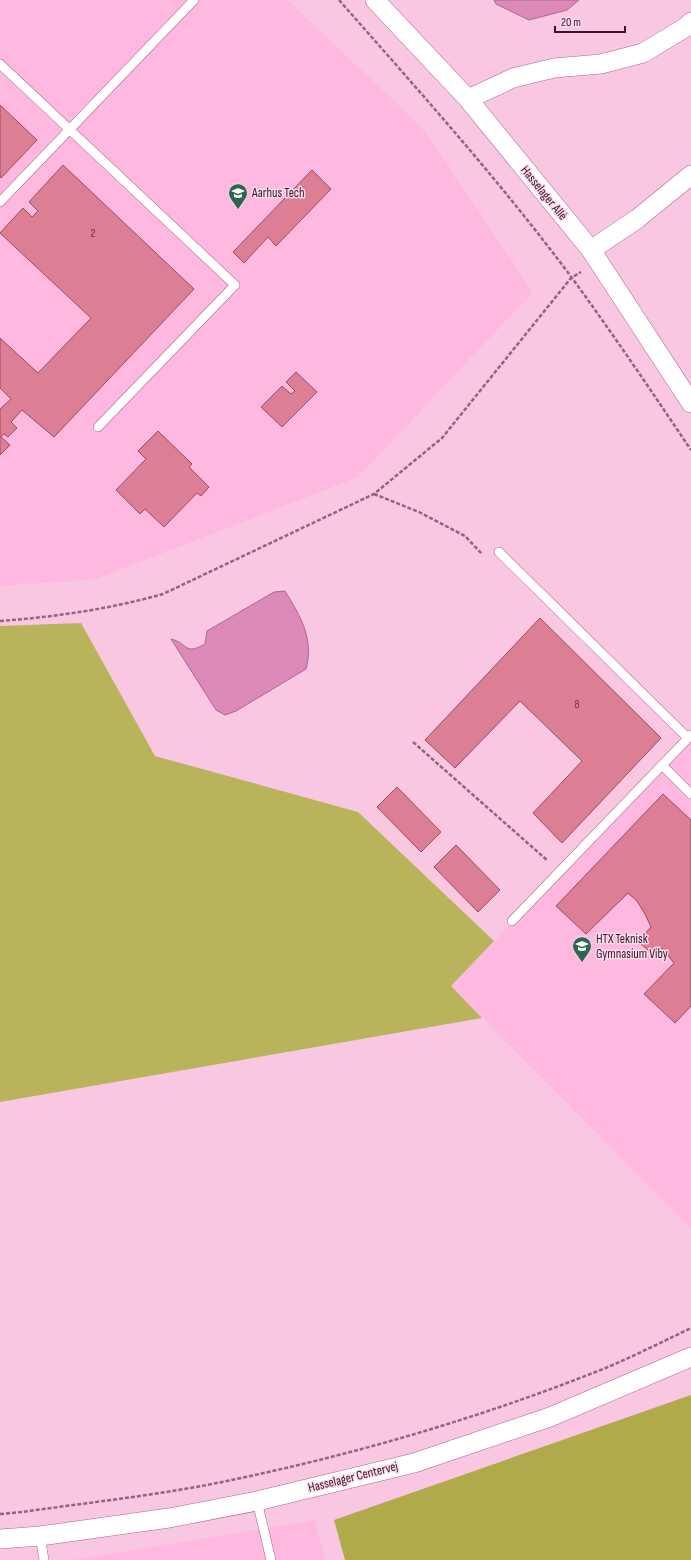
<svg xmlns="http://www.w3.org/2000/svg" width="691" height="1560" font-family="'Sofia Sans Condensed',sans-serif">
	<rect width="100%" height="100%" fill="#f9c7e2"/>
	<path fill="#ffb8df" d="M0,0h287l135,127 110,166 -174,184 -262,102 -96,7z
		M691,737v491l-240,-242z
		M315,1520l10,40h-253z"/>
	<path fill="#b9b45c" d="M81,623l74,133 203,56 136,129 -43,45 31,32 -482,84v-476z"/>
	<path fill="#b1aa4a" d="M691,1395v165h-346l-11,-40z"/>
	<path fill="#dd89b9" stroke="#ab678e" d="M494,0h85l-12,10 -38,10 -33,-16z
		M285,591c16,26 29,48 21,78l-70,42 -11,4 -9,-5 -45,-71c17,4 13,17 34,5l2,-13 67,-39z"/>
	<path fill="#dc7e94" stroke="#9b4a5f" d="M0,105l37,35 -36,38 -1,-1z
		M63,165l131,124 -140,148 -32,-27 -11,12 6,6 -9,9 -4,-3 -3,3 9,8 -10,10v-46l11,-10 -11,-11v-50l38,35 53,-55 -91,-85 23,-25 9,9 6,-6 -9,-9z
		M312,170l19,19 -55,57 -8,-9 -24,26 -11,-11z
		M296,372l21,20 -35,35 -21,-20 21,-21 9,8 4,-3 -9,-9z
		M158,431l34,33 -3,3 20,20 -8,9 -4,-3 -33,34 -19,-18 -5,5 -24,-24 30,-31 -8,-8z
		M540,618l121,120 -99,105 -29,-30 49,-52 -62,-60 -65,67 -30,-28z
		M397,787l44,45 -20,20 -44,-45z
		M663,794l28,26v186l-16,17 -31,-29 30,-31 -12,-15 -8,8 -16,-15 13,-14 -6,-13 -8,-13 -9,-8 -42,41 -30,-28z
		M456,845l44,45 -22,22 -44,-45z"/>
	<g fill="none" stroke-linecap="round" stroke-linejoin="round">
		<defs>
			<path id="service" d="M0,64l235,221 -137,142
				M0,202l194,-202
				M499,552l189,186
				M662,765l29,29
				M512,921l179,-186
				M257,1501l14,59
				M40,1536l4,24"/>
			<path id="minor" d="M375,0l93,99 123,151 100,153
				M468,99l45,-21 41,-10 47,-4 42,-11 43,-26 5,-5
				M591,250l46,-31 54,-44
				M0,1539l40,-3 129,-18 88,-17 157,-38 136,-46 141,-60"/>
		</defs>
		<use href="#service" stroke="#ad638e" stroke-width="10"/>
		<use href="#minor" stroke="#ad638e" stroke-width="20"/>
		<path stroke="#8d667c" stroke-width="2.5" stroke-dasharray="4 2" stroke-linecap="butt" d="M339,0c80,91 161,181 233,278 41,56 80,114 119,172
			M374,494l45,18 46,24 17,18
			M0,621c54,-4 110,-12 163,-27l211,-100 68,-56 129,-160 10,-6
			M413,742l135,119
			M0,1514l22,-2c63,-9 128,-16 190,-28 135,-27 269,-66 396,-117 28,-12 56,-26 83,-39"/>
		<use href="#service" stroke="#fff" stroke-width="9"/>
		<use href="#minor" stroke="#fff" stroke-width="19"/>
	</g>
	<defs>
		<symbol id="university-pin" viewBox="-11 -11 22 30"><path d="M0 17L-7.5 6A9.5 9.5 0 1 1 7.5 6Z" fill="#2c664f" stroke="#fcdaec"/><path d="M0-5L7-2L0 1L-7-2ZM-4 1L0 2.5L4 1V4Q0 6-4 4Z" fill="#fff"/></symbol>
	</defs>
	<g fill-rule="evenodd">
		<use href="#university-pin" x="227" y="182" width="22" height="30"/>
		<use href="#university-pin" x="571" y="935" width="22" height="30"/>
	</g>
	<g text-anchor="middle" dominant-baseline="central" stroke-width="3" stroke-linejoin="round" paint-order="stroke">
		<g font-size="11" fill="#5f3143">
			<text x="93" y="233">2</text>
			<text x="577" y="704">8</text>
		</g>
		<g font-size="13" fill="#351728" stroke="#fcdaec" text-anchor="start">
			<text x="252" y="193">Aarhus Tech</text>
			<text x="596" y="939">HTX Teknisk<tspan x="596" dy="15">Gymnasium Viby</tspan></text>
		</g>
		<g font-size="13" fill="#351728" stroke="#fcdaec">
			<text transform="translate(544 193) rotate(51)">Hasselager Allé</text>
			<text transform="translate(353 1477) rotate(-14)">Hasselager Centervej</text>
		</g>
	</g>
	<path d="M555 26v6h70v-6" fill="none" stroke="#351728" stroke-width="2"/>
	<text x="561" y="26" font-size="12" fill="#351728" stroke="#fcdaec" stroke-width="3" paint-order="stroke">20 m</text>
</svg>
